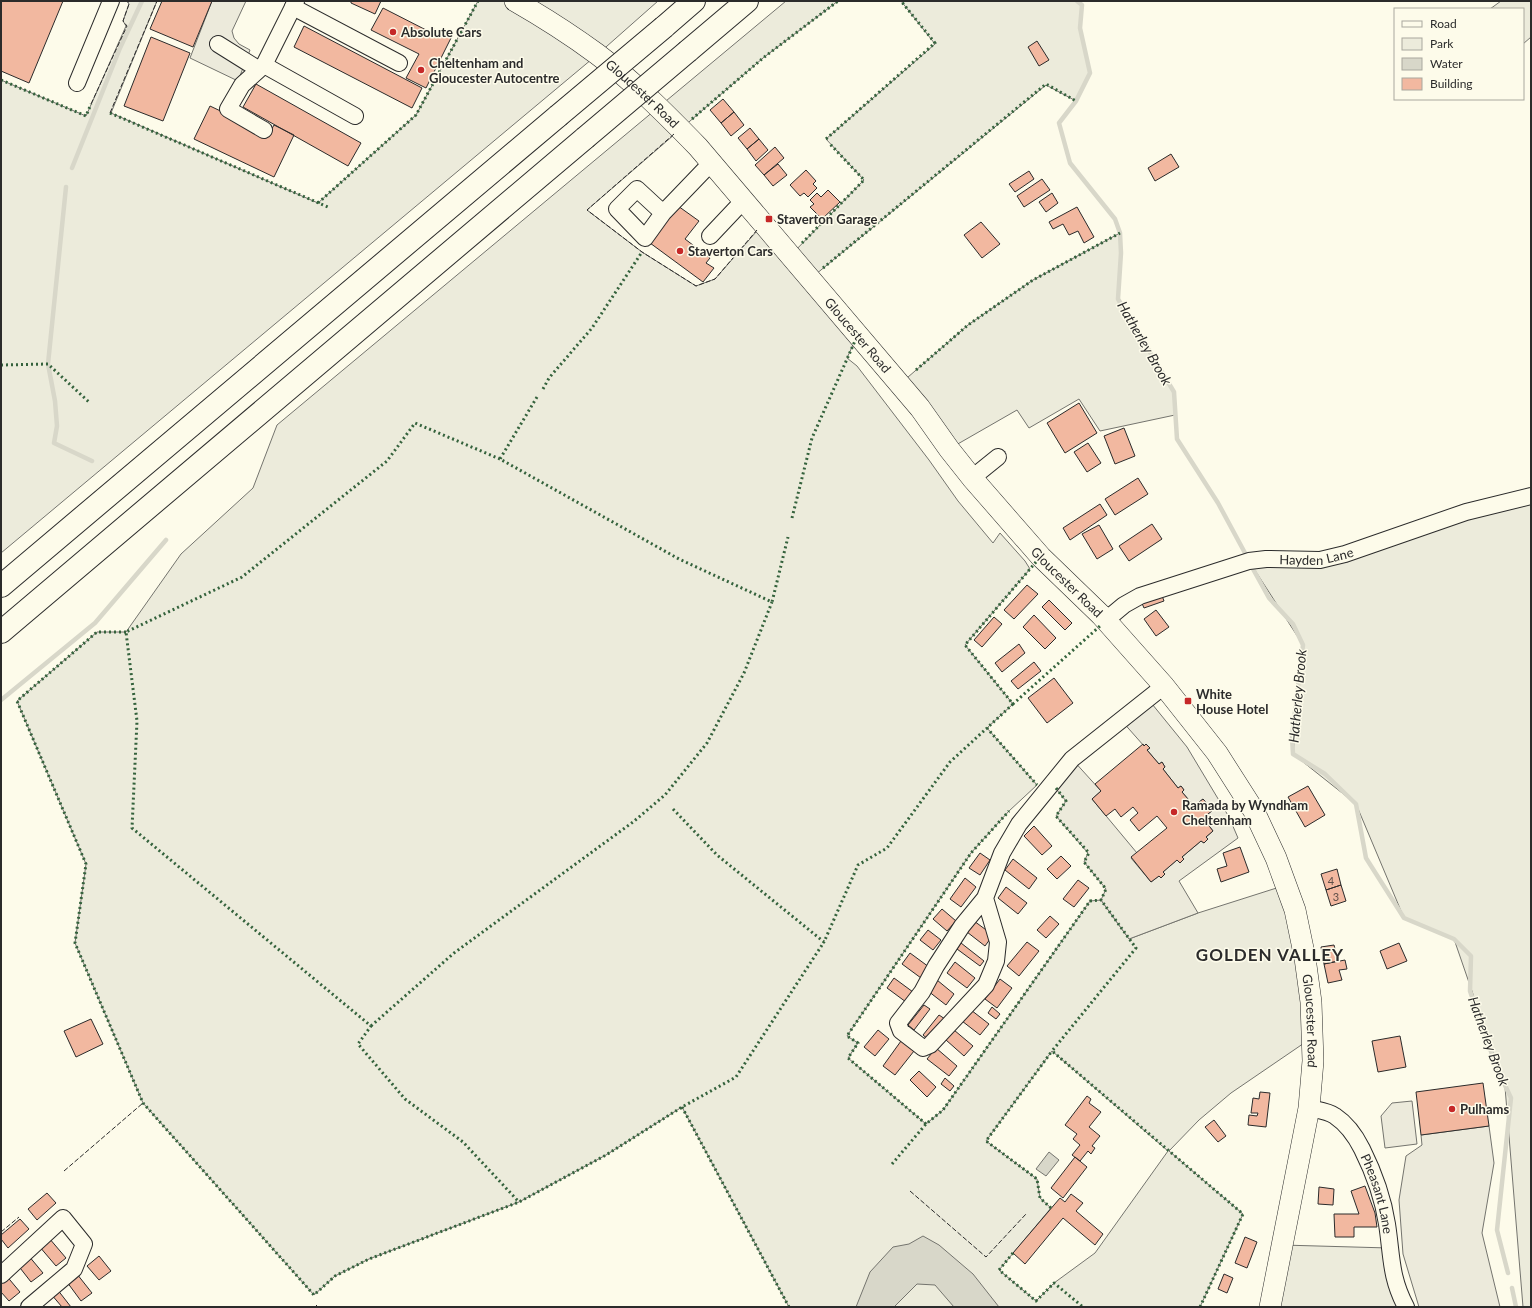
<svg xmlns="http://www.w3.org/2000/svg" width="1532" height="1308" font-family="Lato,sans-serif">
	<rect width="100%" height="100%" fill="#fdfbea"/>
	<path fill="#ecebdb" stroke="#74746e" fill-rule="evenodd" d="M127,1h30l-46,112 207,90 98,-88 62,-114h180l-60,53 -597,499v-473l85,36 40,-90 -3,-5 6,-17z
		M786,1h52l-75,57 -176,152 55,42 54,34 19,-7 48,-55 27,32 74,-76 -38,-41 109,-95 -34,-43h176l5,4 -2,23 10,45 -14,28 -30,-16 -236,194 48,55 -11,24 10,8 72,94 29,41 35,42 7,-10 25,28 5,8 -65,76 48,59 -26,24 50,57 -28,26 -38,42 -124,183 11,7 -10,15 78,66 17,-14 147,-209 11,-1 28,39 69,-26 88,-28 27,152 -82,56 -32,27 -30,31 74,63 -43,93h-411l-107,-200 -76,48 -87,47 -150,57 -34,17 -21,19 -171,-192 -68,-160 11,-79 -69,-163 80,-69h29l55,-78 72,-66 24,-63zM1052,1051l116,100 -73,102 -41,30 -18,18 -37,-31 52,-62 -11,-10 -3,-19 -51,-38z
		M1501,1h30v36l-8,7v-35h-33z
		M1120,233l1,20 -3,46 56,93 1,23 -75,16 -21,-32 -50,29 -12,-18 -68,39 -49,-65 68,-59 65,-45z
		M1531,498v809h-8l-18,-220 -51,-148 -50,-21 -48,-114 -63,-50 10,-109 -54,-84 71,-1z
		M1282,1245l107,3 17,59h-129z"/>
	<path fill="#eceadb" stroke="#74746e" d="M212,1h34l-14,30 2,7 5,6 11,6 -12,31 -48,-23z
		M1148,699l39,48 42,70 9,21 -59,43 19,32 -69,26 -28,-39 5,-11 -22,-27 4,-9 -32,-37 10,-15 -14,-17 20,-25 29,32 -9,8 45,54 -6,5 20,24 8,-6 2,2 4,-4 -2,-2 14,-12 3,3 4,-4 -2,-2 19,-16 3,2 4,-4 -2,-2 7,-6 -10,-13 10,-8 -10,-11 -9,7 -12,-14 2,-2 -3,-4 -3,2 -15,-19 2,-2 -3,-5 -3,2 -12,-14 3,-2 -4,-4 -2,2 -23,-26z
		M1412,1101l5,43 -32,4 -4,-32 11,-13z
		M1489,1126l5,37 -12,70 18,74h-81l-16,-53 -4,-54 7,-44 16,-11 -1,-10z"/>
	<path fill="#d8d7c9" stroke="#74746e" d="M1049,1152l10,8 -13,16 -10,-7z
		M923,1236l16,9 34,29 26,33h-45l-19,-22 -18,-1 -23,23h-38l14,-35 23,-25 16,-3z"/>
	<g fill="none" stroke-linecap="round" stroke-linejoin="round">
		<path stroke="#d8d7c9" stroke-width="4.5" d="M1077,1l5,4 -2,23 10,45 -14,28 -17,22 11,40 45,56 5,14 1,20 -3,46 56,93 3,47 41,64 27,50
			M72,168l48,-120 22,-47
			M66,187l-18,177 7,37 2,25 -3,17 38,18
			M1253,569l16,29 24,26 10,21 -11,92 1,17 32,20 31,30 10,54 38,60 50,21 17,17 -1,35 26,75 15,32 -14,132 11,43
			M1,700l94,-77 71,-83
			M1512,1288l4,19"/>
	</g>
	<path fill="#f2b8a0" stroke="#2b2b2b" d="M1,1h62l-34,82 -28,-12z
		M162,1h50l-19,46 -43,-18z
		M351,1h30l-6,13 -24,-11z
		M383,8l47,24 2,-4 19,10 -25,50 -20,-10 13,-24 -48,-24z
		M304,26l118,62 -10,20 -118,-61z
		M151,37l39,16 -27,68 -39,-15z
		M1037,41l12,19 -10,6 -11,-19z
		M256,84l105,59 -13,23 -105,-59z
		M723,99l11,13 -13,11 -11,-13z
		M210,106l59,28 5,-9 20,10 -20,42 -80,-38z
		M734,112l10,13 -13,11 -10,-13z
		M750,128l9,11 -12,10 -9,-11z
		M759,139l9,11 -12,11 -9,-12z
		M775,147l9,11 -20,17 -9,-10z
		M1171,154l8,13 -24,14 -7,-13z
		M778,164l9,11 -14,11 -9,-11z
		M806,170l10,11 -3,3 4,4 -9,9 -4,-4 -4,3 -10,-11z
		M1029,171l5,8 -19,13 -6,-8z
		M1042,179l8,11 -26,17 -7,-11z
		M828,190l12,12 -18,17 -12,-12 4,-3 -4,-4 7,-7 4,4z
		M1052,193l6,10 -12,9 -7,-10z
		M678,206l21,15 -14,18 25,19 -4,5 8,5 -11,14 -53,-39z
		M1077,207l17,30 -10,6 -6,-12 -9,4 -6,-11 -10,5 -4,-7z
		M981,222l19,22 -18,14 -18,-23z
		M1079,403l18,30 -32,20 -18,-30z
		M1124,428l11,28 -20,8 -11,-28z
		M1088,443l13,20 -14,9 -13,-20z
		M1138,478l10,16 -33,21 -10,-16z
		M1100,504l7,11 -37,25 -7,-12z
		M1152,524l10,15 -33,22 -10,-15z
		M1099,525l14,24 -16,10 -15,-25z
		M1027,585l11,9 -24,25 -10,-9z
		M1161,593l3,8 -20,7 -3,-7z
		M1049,600l23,23 -7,7 -23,-23z
		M1156,610l13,17 -13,9 -12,-17z
		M1034,615l22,23 -11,11 -22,-22z
		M994,617l8,7 -20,23 -8,-7z
		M1019,644l6,9 -23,19 -7,-9z
		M1034,662l7,9 -23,18 -7,-8z
		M1054,678l19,25 -26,20 -19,-25z
		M1143,744l1,2 2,-2 4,4 -3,2 12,14 3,-2 3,5 -2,2 15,19 3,-2 3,4 -2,2 12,14 9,-7 10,11 -10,8 10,13 -7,6 2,2 -4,4 -3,-2 -19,16 2,2 -4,4 -3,-3 -14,12 2,2 -4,4 -2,-2 -8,6 -20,-25 36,-29 -10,-12 -18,15 -9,-11 8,-7 -5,-6 -12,10 -6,-8 -9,7 -14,-17 9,-8 -6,-7z
		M1308,786l17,29 -20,12 -17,-30z
		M1034,826l18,20 -10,9 -18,-19z
		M1240,847l9,25 -28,10 -4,-13 10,-3 -4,-13z
		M980,853l10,7 -10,15 -11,-7z
		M1061,856l10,10 -14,13 -10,-10z
		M1013,859l24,19 -8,11 -24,-19z
		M1337,869l4,16 -15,5 -5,-16z
		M965,878l11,9 -15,20 -11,-8z
		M1078,880l11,8 -15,19 -11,-8z
		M1341,885l5,16 -15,5 -5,-16z
		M1006,887l21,16 -9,11 -20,-16z
		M942,909l14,12 -9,10 -14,-12z
		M1050,916l9,8 -13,14 -9,-8z
		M974,921l19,14 -8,11 -18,-14z
		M928,930l13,10 -8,10 -13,-10z
		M1027,942l12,9 -20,25 -12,-10z
		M961,943l23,18 -4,5 -23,-17z
		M1399,943l8,18 -20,8 -7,-18z
		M1334,945l4,16 -14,3 -3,-17z
		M910,953l19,14 -8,11 -19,-14z
		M1345,960l2,9 -8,1 3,10 -14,3 -4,-19z
		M955,962l20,16 -8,10 -20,-15z
		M894,978l19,14 -7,10 -19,-14z
		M1000,979l12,9 -15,20 -12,-9z
		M937,980l17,14 -8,11 -18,-14z
		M924,1005l6,4 -16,21 -6,-5z
		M992,1007l8,7 -4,5 -8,-6z
		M971,1010l18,14 -9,11 -18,-14z
		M939,1015l6,4 -16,21 -6,-5z
		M91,1019l12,25 -27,13 -12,-26z
		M878,1030l11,9 -14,17 -11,-9z
		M954,1030l19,16 -9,10 -18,-16z
		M1400,1036l6,31 -28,5 -6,-31z
		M901,1041l13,10 -19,24 -12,-9z
		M936,1048l21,18 -8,10 -22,-17z
		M919,1071l17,16 -9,10 -17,-17z
		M945,1078l9,8 -4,5 -9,-7z
		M1483,1083l6,43 -68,9 -5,-43z
		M1260,1092l10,1 -4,34 -18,-2 1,-10 8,1 1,-3h-7l2,-15 6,1z
		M1087,1096l4,3 -2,4 12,9 -12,15 11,9 -8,10 3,2 -4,6 -3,-3 -8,10 -8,-6 8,-10 -7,-6 4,-5 -12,-9z
		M1214,1120l12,16 -8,6 -13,-15z
		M1075,1157l12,10 -24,31 -12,-10z
		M1365,1186l10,27 2,14h-23v10h-19l-1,-23h25l-8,-23z
		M1319,1187l15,2 -1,16 -15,-1z
		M47,1193l9,10 -19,17 -9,-11z
		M1071,1194l12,9 -7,8 27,23 -8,11 -32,-27 -38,46 -12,-11 47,-55 5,4z
		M20,1219l9,10 -21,19 -7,-9v-4z
		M1245,1237l12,5 -10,26 -12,-5z
		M49,1238l17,20 -10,8 -17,-20z
		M28,1255l15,18 -12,9 -14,-18z
		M99,1256l12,15 -12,9 -12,-14z
		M5,1274l15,18 -11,9 -8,-9v-14z
		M77,1274l15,19 -11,8 -14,-19z
		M1224,1274l9,4 -6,15 -9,-4z
		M57,1289l14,18h-9l-11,-13z"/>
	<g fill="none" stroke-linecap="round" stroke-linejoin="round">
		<defs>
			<g id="minor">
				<path d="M293,7l106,56"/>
				<path d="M218,44l40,25"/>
				<path d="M264,65l91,51"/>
				<path d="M77,83l34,-82"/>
				<path d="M264,130l-36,-21 14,-24 22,-20 32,-64"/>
				<path d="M663,213l-26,-24 -20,20 28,29 18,-25 48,-50"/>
				<path d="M710,236l34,-36"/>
				<path d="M972,478l26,-21"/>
				<path id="s1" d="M1106,620l18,-15 16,-9 109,-35 17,-2 54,1 25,-6 121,-42 65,-16"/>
				<path d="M985,898l13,44 -2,19 -10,24 -56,60 -7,3 -22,-17 -3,-8 24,-31 14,-26 26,-40 23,-28 17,-45 17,-29 53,-65 92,-73"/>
				<path id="s2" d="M1309,1108c8,2 19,3 26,8 12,8 21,21 27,33 12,24 21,49 25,75 5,32 3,53 19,83"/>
				<path d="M1,1275l62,-57 21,26 -10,25 -45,38"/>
			</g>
			<g id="major">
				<path id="s3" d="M515,1c28,16 56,34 82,53 36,27 69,60 101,93l222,261 29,41 23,29 69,79 60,58 63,71 53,67 37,58 22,47 19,52 10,48 6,44 2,59 -4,47 -39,199"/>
			</g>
			<path id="highway" d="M664,27l30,-26
				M688,51l59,-50
				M1,586l557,-470
				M1,632l584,-494"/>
		</defs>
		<use href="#minor" stroke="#2b2b2b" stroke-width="18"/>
		<use href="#major" stroke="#2b2b2b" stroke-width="22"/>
		<use href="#highway" stroke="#2b2b2b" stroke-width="24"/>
		<use href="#minor" stroke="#fdfbea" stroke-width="16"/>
		<use href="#major" stroke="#fdfbea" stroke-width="21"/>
		<use href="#highway" stroke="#fdfbea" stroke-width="22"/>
		<defs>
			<path id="highway-bridge" d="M558,116l106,-89
				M585,138l103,-87"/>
		</defs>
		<use href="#highway-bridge" stroke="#2b2b2b" stroke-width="24" stroke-linecap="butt"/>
		<use href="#highway-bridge" stroke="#fdfbea" stroke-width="22"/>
		<path stroke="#34623c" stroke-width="3" stroke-dasharray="2 3" stroke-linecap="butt" d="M1,80l85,36 5,-12
			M110,113l218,94
			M692,119l71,-61 75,-57
			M826,139l109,-96 -34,-42
			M318,203l98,-88 62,-114
			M802,243l62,-63 -34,-36
			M823,268l223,-184 30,17
			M1,365l47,-1 42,39
			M916,370l52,-45 65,-45 87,-47
			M543,389l6,-11 43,-50 50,-76
			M537,397l-37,62 179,100 93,43 16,-65
			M500,459l-85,-36 -28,38 -145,116 -116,55 11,89 -5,107 239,198 -13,18 47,55 58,43 56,60
			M792,518l20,-80 43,-97
			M1036,562l-71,83 48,59 87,-78
			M126,632h-29l-80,69 69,163 -11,79 68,160 171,192 21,-19 34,-17 150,-57 87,-47 76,-48 54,-30 88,-135
			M1013,704l-26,24 50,57
			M1056,788l10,13 -10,15 33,37 -5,9 22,27 -5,11 35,48 -84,103 191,163 -43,93
			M673,809l44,46 107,87 34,-77 29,-17 63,-86 37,-34
			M371,1026l83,-73 179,-131 32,-27 42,-52 37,-70 28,-71
			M682,1107l107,200
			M926,1124l-78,-66 10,-15 -11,-7 124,-183 38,-42
			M892,1164l34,-40 17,-14 147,-209 11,-1
			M1051,1208l-11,-10 -3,-19 -51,-38 66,-90
			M1013,1253l-14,17 37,31 18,-18 29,24"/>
		<path stroke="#2b2b2b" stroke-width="1" stroke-dasharray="5 2" stroke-linecap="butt" d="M91,104l36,-78 -4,-5 6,-17 -2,-3
			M110,113l47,-112
			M674,134l-87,76 55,42 54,34 19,-7 42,-49
			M64,1171l79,-68
			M910,1191l76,66 40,-43
			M1,1232l18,-15
			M315,1307l2,-2"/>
	</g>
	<g fill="#c62828" stroke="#fdfbea" stroke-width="1.5">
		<circle cx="393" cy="32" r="4"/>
		<circle cx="421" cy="70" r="4"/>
		<rect x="765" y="215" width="8" height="8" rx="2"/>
		<circle cx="680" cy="251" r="4"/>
		<rect x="1184" y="697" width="8" height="8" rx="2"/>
		<circle cx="1174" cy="812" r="4"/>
		<circle cx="1452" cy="1109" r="4"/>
	</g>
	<g text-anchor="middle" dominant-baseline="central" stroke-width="3" stroke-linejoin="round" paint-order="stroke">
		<g font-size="11" fill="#5d4e48">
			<text x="1331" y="880">4</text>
			<text x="1336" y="896">3</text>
		</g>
		<g font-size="13" font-weight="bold" fill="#2b2b2b" stroke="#fdfbea" text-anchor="start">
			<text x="401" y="32">Absolute Cars</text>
			<text x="429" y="63">Cheltenham and<tspan x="429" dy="15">Gloucester Autocentre</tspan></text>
			<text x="777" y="219">Staverton Garage</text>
			<text x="688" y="251">Staverton Cars</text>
			<text x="1196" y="694">White<tspan x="1196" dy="15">House Hotel</tspan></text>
			<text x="1182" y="805">Ramada by Wyndham<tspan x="1182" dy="15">Cheltenham</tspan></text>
			<text x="1460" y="1109">Pulhams</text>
		</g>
		<g font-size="13" fill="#2b2b2b" stroke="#fdfbea">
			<text stroke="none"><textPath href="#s3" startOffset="158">Gloucester Road</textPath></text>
			<text stroke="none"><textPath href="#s3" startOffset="482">Gloucester Road</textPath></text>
			<text stroke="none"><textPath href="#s1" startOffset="224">Hayden Lane</textPath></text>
			<text stroke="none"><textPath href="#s3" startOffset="806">Gloucester Road</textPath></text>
			<text stroke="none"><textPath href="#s3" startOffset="1322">Gloucester Road</textPath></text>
			<text stroke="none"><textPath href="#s2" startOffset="118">Pheasant Lane</textPath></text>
		</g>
		<g font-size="14" font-style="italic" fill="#2b2b2b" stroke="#fdfbea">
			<text transform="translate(1145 343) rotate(60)">Hatherley Brook</text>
			<text transform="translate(1297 696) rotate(-85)">Hatherley Brook</text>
			<text transform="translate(1489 1041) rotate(70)">Hatherley Brook</text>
		</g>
		<g font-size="17" font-weight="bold" letter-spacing="1" fill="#2b2b2b" stroke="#fdfbea">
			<text x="1270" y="954">GOLDEN VALLEY</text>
		</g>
	</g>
	<rect width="1532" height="1308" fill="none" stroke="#2b2b2b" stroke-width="4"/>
	<rect x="1394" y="8" width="130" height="92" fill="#fdfbea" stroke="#a9a89e"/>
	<rect x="1402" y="21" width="20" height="6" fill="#fdfbea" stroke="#a9a89e"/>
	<text x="1430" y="28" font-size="12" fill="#2b2b2b">Road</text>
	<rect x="1402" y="38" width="20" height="12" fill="#ecebdb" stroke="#a9a89e"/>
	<text x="1430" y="48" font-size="12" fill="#2b2b2b">Park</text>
	<rect x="1402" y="58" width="20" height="12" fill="#d8d7c9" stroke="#a9a89e"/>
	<text x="1430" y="68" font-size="12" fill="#2b2b2b">Water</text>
	<rect x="1402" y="78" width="20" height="12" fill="#f2b8a0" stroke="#a9a89e"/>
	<text x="1430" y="88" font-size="12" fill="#2b2b2b">Building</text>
</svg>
